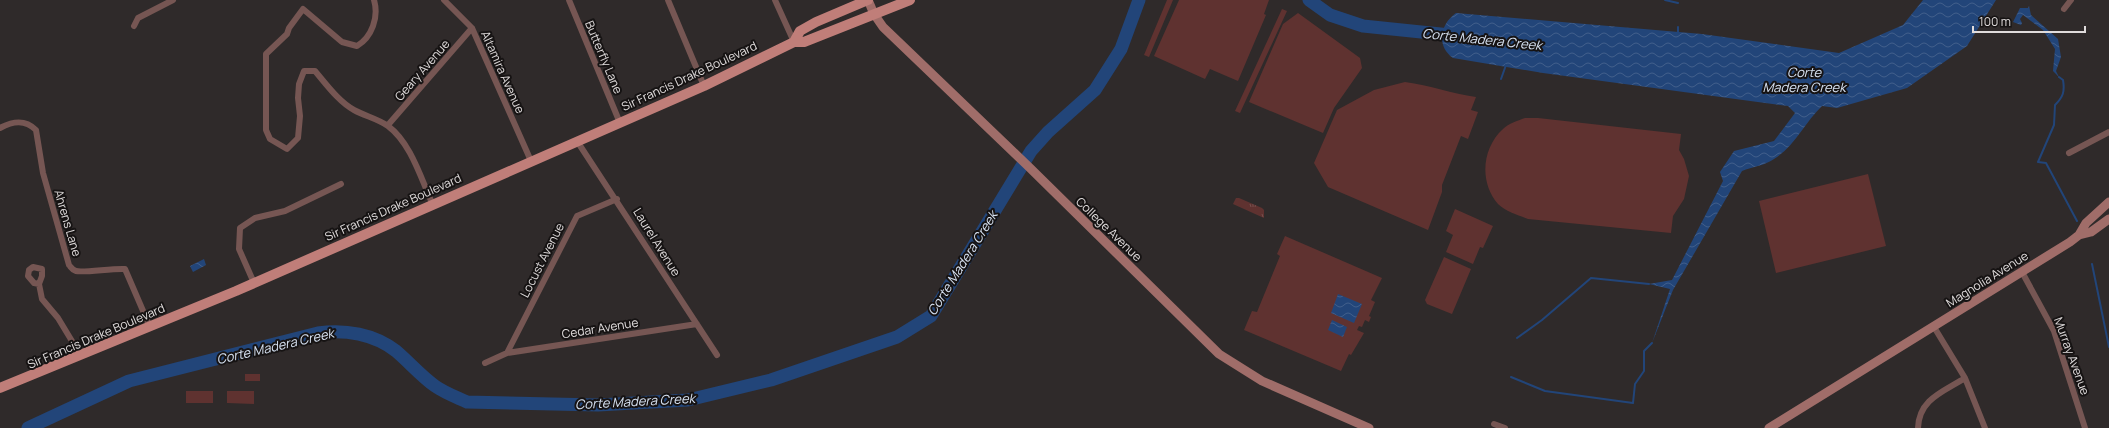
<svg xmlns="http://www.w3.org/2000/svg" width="2109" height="428" font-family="Manrope,sans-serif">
	<defs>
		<pattern id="park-tufts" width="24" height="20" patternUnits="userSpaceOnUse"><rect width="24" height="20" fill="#5f3230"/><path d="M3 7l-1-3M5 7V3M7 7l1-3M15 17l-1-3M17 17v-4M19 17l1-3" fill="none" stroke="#764f4d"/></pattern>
		<pattern id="water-waves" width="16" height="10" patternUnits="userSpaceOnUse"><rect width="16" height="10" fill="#224579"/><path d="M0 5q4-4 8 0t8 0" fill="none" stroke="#425f8b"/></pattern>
	</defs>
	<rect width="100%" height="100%" fill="#2f2a2a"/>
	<path fill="url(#park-tufts)" d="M1236,198h3l23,10 2,2v8l-31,-14z"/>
	<path fill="#5f3230" d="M1167,0h6l-24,57 -5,-2z
		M1179,0h90l-5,14 2,1 -28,66 -28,-12 -5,10 -51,-23z
		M1282,9l5,2 -47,102 -5,-2z
		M1298,13l62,45 2,10 -28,40 -11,25 -74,-31 34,-78z
		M1405,82c25,3 47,12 71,15l-5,13 7,2 -10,27 -7,-3 -19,49v7l-14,38 -100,-43 -14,-24 23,-53 37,-20z
		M1525,118h13l143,16 -2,16 5,9 5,17 -5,23 -11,17 -2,17 -143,-14c-10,-4 -22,-7 -30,-15 -19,-22 -16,-56 5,-75 6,-6 14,-8 22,-11z
		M1868,174l18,72 -110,27 -17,-72z
		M1455,209l38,17 -10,22 -3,-1 -7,17 -27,-12 7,-17 -7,-4z
		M1285,236l97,42 -11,22 4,2 -6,14 2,1 -2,5 -4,-2 -3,7 -3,-1 -2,4 7,3 -13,22 -2,-1 -8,17 -97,-41 8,-19 5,1 23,-56 -3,-2z
		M1444,257l27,12 -19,45 -25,-10 -2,-4z
		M245,374h15v7h-15z
		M186,391h27v12h-27z
		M227,391h27v13l-27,-1z"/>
	<path fill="url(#water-waves)" d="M1923,0h73l-29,46 -60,42 -70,20 -15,-2c-17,16 -27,40 -48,53 -8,6 -22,8 -32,12l-69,119 -21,53 18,-54 -21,-5 23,-4 51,-99 -3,-9 14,-21 40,-10 21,-28 -7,-7 -245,-33 -90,-15c-17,-12 -13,-34 3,-45l246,21 137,19 64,-28z
		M2029,6l2,9 27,24 3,18 -5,14 3,6 -6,-6 2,-22 -12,-19 -20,-15 -3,4 2,4 -1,2 -8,-3 7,-14h8z
		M204,259l2,6 -13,7 -3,-6z
		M1338,294l24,10 -8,19 -23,-10z
		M1332,320l15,7 -4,10 -15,-7z"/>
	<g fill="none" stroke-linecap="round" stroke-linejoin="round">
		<path stroke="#224579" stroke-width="2" d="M1665,0l13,3
			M1678,33v-6
			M2059,77l4,3c2,12 0,17 -8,25l-1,20 -16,37 8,1 31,58
			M1501,79l5,-14
			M2092,264l17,83
			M1517,338l25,-18 49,-42 58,6
			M1511,377l34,14 88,12 2,-19 9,-13v-20l8,-8"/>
		<path stroke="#224579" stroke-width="13" d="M1309,0l21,15 33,11 97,10
			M28,428l101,-47 189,-48c27,-4 56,1 78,18 13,11 25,25 39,35 10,7 21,11 32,16l131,3 90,-5 83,-20 126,-43 34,-21 100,-165 17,-19 47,-42 26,-41 18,-49"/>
		<path stroke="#765653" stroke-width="6" d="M374,0c5,17 -2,37 -17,46l-15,-4 -39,-33 -14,19 -2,6 -21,20v76l4,9 17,10 11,-11 2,-22 -2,-18 1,-14 5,-13h11c11,13 24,31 39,39 11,6 24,9 34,16 23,17 33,53 45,79
			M444,0l28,28 59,133
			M569,0l51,123
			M668,0l36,86
			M775,0l19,42
			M2064,9l7,-9
			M134,26l4,-8 35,-18
			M388,125l84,-97
			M0,128c13,-7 25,-9 36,2l7,43 26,92c2,2 3,5 7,6 7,2 38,-3 49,-2l25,58
			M577,141l140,214
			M2069,153l40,-21
			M2022,272l32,59 31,97
			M254,283l-15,-34 1,-21 15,-10 30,-7 56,-27
			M39,284l-5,-1 -6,-7 1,-6 4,-3 9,2v7l-3,8 3,15 16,19 23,38
			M1934,327l31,51 20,50
			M507,353l70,-137 40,-17
			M485,363l22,-10 190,-29
			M1494,424l11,4
			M1918,428c1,-29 25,-36 47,-50"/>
		<path stroke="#a06d69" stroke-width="9" d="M868,0l6,14 9,13 147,141 189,186 43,27 107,47
			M2079,235l12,-3 18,-13
			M1769,428l301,-186 9,-7 7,-12 23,-21"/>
		<path stroke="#c07e79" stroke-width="10" d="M794,42l6,-11 16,-9 52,-22
			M0,388l236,-97 468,-205 90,-44h10l106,-42"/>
	</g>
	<g text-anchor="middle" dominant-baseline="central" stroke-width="4" stroke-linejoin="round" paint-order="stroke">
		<g font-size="12" fill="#e0dcdc" stroke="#161313">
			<text transform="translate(604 57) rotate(67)">Butterfly Lane</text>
			<text transform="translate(422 70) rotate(-49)">Geary Avenue</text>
			<text transform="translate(503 72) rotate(66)">Altamira Avenue</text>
			<text transform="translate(689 76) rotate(-25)">Sir Francis Drake Boulevard</text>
			<text transform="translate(393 207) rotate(-24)">Sir Francis Drake Boulevard</text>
			<text transform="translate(68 223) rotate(74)">Ahrens Lane</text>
			<text transform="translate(1109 229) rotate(44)">College Avenue</text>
			<text transform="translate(657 242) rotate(58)">Laurel Avenue</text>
			<text transform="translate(542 260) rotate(-63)">Locust Avenue</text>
			<text transform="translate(1987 279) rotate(-32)">Magnolia Avenue</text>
			<text transform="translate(600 328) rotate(-9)">Cedar Avenue</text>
			<text transform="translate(96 336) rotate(-23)">Sir Francis Drake Boulevard</text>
			<text transform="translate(2072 356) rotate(70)">Murray Avenue</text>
		</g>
		<g font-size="13" font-style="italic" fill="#d7e2f2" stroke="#161313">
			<text transform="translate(1482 39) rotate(6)">Corte Madera Creek</text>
			<text x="1804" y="72">Corte<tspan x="1804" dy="15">Madera Creek</tspan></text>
			<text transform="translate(962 263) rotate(-58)">Corte Madera Creek</text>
			<text transform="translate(275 346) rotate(-13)">Corte Madera Creek</text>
			<text transform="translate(635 401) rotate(-3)">Corte Madera Creek</text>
		</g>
	</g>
	<path d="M1973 26v6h112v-6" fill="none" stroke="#e0dcdc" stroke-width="2"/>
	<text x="1979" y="26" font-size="12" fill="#e0dcdc" stroke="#161313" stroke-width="3" paint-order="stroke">100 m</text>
</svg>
